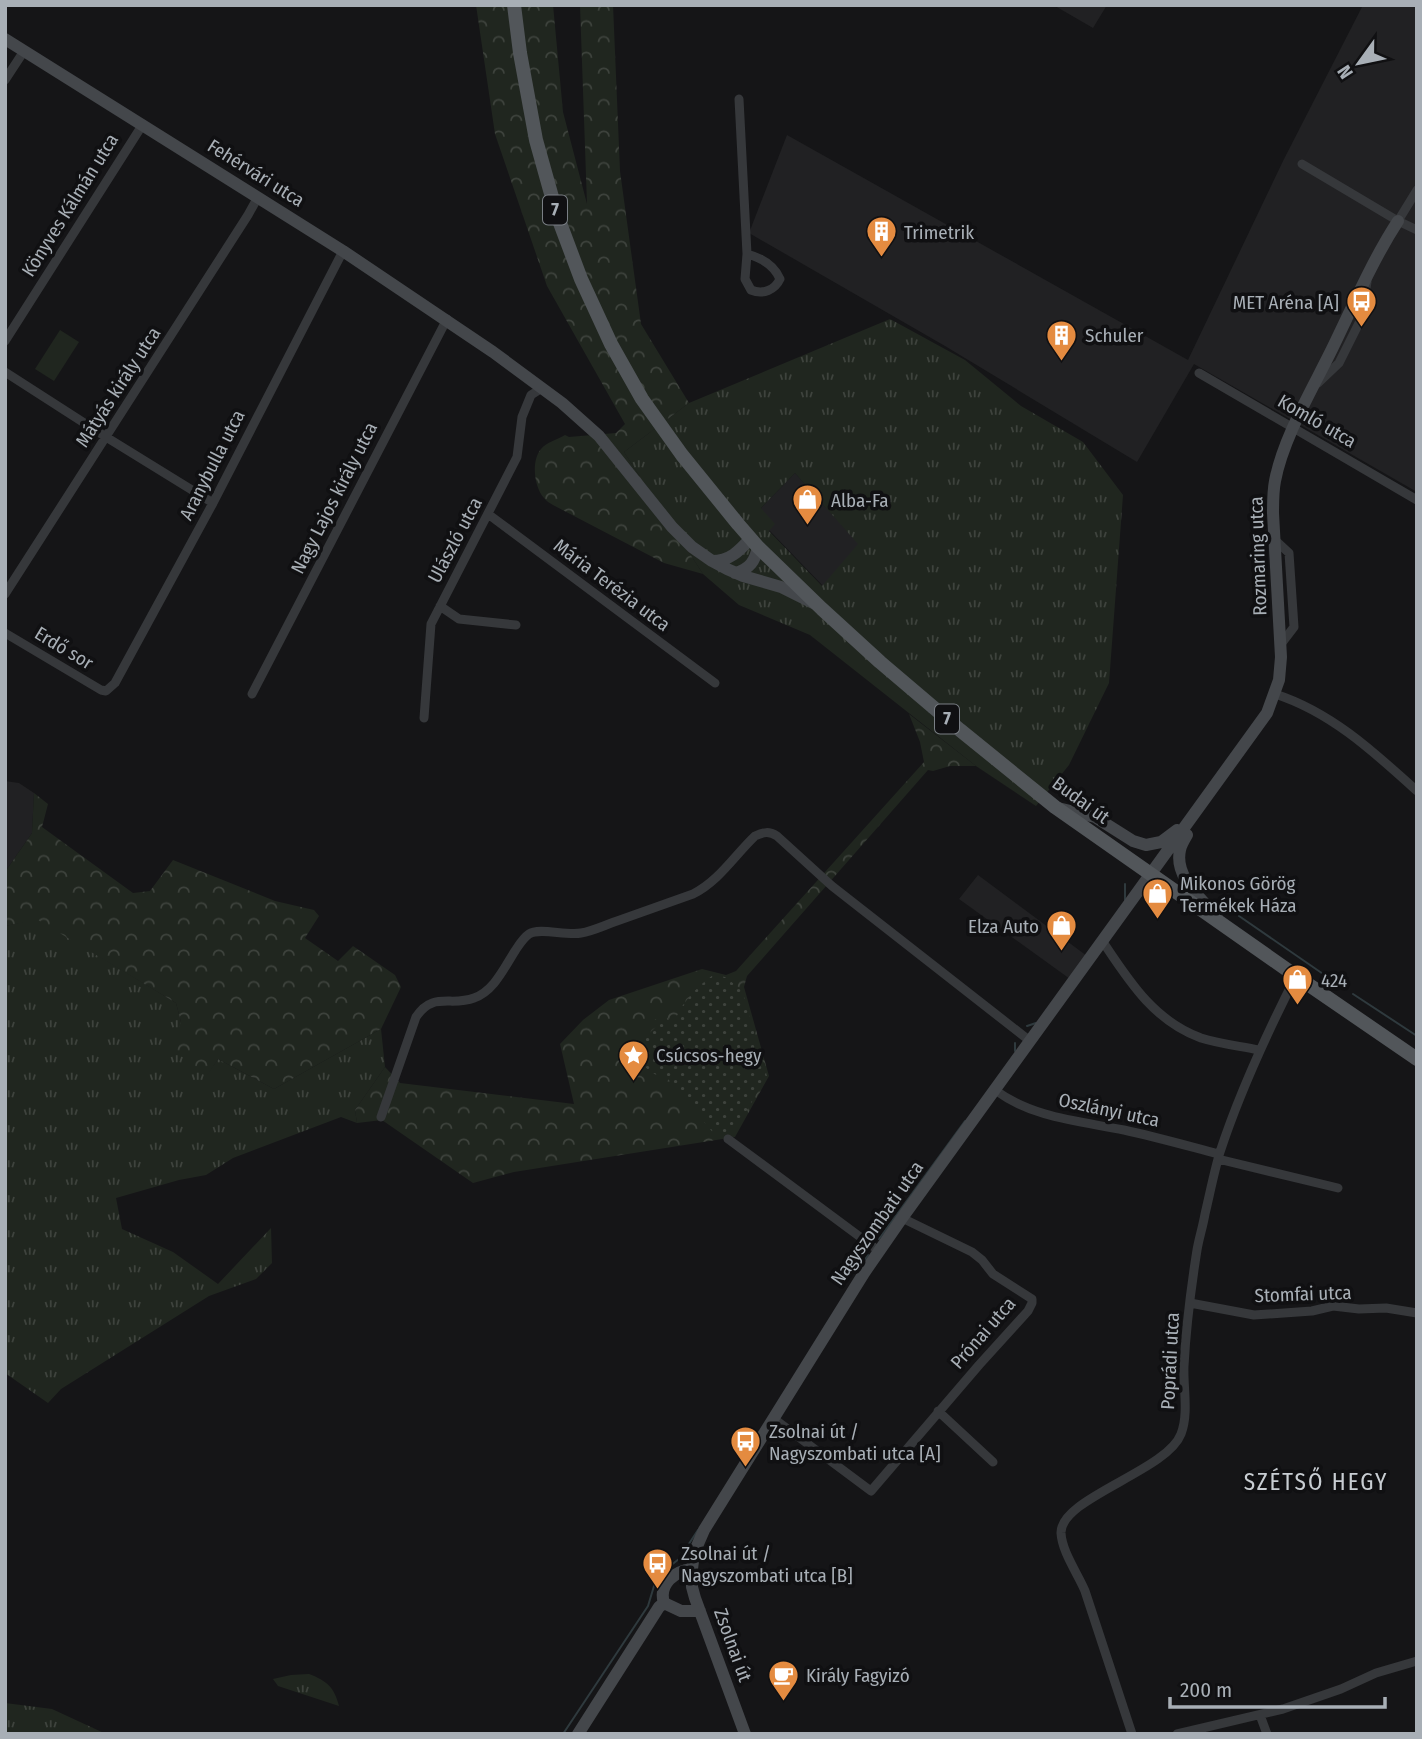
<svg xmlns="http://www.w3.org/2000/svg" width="1422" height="1739" font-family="'Fira Sans Condensed',sans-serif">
	<defs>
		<pattern id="grass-tufts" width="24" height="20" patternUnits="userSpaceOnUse" patternTransform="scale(1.75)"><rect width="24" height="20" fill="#20261f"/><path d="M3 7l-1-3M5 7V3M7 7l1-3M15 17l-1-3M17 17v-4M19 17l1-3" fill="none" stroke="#3e433d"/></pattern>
		<pattern id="forest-crowns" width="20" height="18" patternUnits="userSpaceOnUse" patternTransform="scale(1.75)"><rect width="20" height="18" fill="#20261f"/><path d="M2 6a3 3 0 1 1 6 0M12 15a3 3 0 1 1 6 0" fill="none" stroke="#3e433d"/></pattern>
		<pattern id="park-dots" width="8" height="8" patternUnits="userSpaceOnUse" patternTransform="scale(1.75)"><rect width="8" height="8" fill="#20261f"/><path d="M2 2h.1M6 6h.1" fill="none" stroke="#3e433d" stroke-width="1.8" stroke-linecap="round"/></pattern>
	</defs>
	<rect width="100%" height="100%" fill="#151517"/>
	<path fill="#212123" d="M1056,5h51l-14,23 -38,-22z
		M1363,5h54v487l-223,-128 -57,98 -192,-116 -196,-113 38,-98 401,225 95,-199z
		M795,473l64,71 -36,42 -54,-56 -8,-22z
		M5,781l14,2 15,10 -2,40 -27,39z
		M978,875l109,81 -17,23 -111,-80z"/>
	<path fill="url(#grass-tufts)" fill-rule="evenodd" d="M890,319l75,41 56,46 62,36 40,53 -14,188 -40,82 -33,41 -60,-40 -166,-131 -71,-30 -36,-31 -79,-122 65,-49zM795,473l63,71 -36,42 -53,-55 6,-7 -14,-16z
		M38,919l138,84 5,19 26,53 11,-16 56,30 107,-60 4,38 -30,43 2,13 -16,-6 -108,41 -27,17 -27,5 -63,18 6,31 51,23 45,32 53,-56 1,35 -16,16 -47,17 -148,93 -13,14 -43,-30v-447z
		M309,1674c18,7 25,13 30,32l-61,-20 -5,-7 18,-4z
		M5,1703l47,6 54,25h-101z"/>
	<path fill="url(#forest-crowns)" d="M476,5h77l10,107 24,92 -7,-199h33l7,166 21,153 48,79 -65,49 79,122 -39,-11 -111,-58c-3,-2 -7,-4 -9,-7 -10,-11 -13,-37 -3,-49 6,-7 16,-9 24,-14l4,2 47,-4 9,-9 -78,-138 -52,-152z
		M909,714l67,52h-26l-17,5 -5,-1 -181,206 -3,11 25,89 -34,61 -221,35 -41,11 -91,-63 -25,3 -2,-13 30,-43 15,16 174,21 -14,-60 23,-24 26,-20 93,-31 24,6 10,-4 188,-209 -4,-20z
		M34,793l14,11 -6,23 91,66 17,-2 23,-31 102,41 39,9 5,6 -14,22 33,23 15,-15 42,29 6,12 -20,42 -107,60 -56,-30 -11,17 -36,-29 10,-25 -5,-19 -138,-83 -33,6v-54l27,-39z"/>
	<path fill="url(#park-dots)" d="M713,975l12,2 17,13 25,86 -34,58 -18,1 -45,-54 -7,-6 -4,1c-26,-10 -22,-34 -3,-49l-3,-6 12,-7 5,8 5,-2c8,-19 22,-33 38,-45z"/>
	<path fill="#20261f" d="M60,330l19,12 -25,39 -19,-12z"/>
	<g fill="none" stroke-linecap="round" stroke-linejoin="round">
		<path stroke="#2f3a3e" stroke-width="2" d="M1125,900v-16
			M1239,916l103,71
			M1353,994l64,42
			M1027,1026l9,-3
			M1015,1043v8
			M879,1239l86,-118
			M861,1266l7,-11
			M563,1734l85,-128 9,-30 22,-17 19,-29"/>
		<path stroke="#36383b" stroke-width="9" d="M5,80l19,-29
			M739,99l8,155 -2,25 6,11c12,5 24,0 29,-11 -6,-14 -18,-21 -33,-25
			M1302,164l96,57 19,9
			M1398,221l19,-31
			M5,341l138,-217
			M5,372l101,65 107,66
			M1199,373l218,127
			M1318,383l21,-20 22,-44 6,-37
			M488,514l227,169
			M1275,540l14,13 5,74 -13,17
			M5,594l243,-379 10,-18
			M440,606l19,13 57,6
			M5,633l96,57 5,1 9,-8 98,-180 130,-252
			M252,694l195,-375
			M1275,694c56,18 99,58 142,97
			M424,718l7,-94 86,-167 5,-40 9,-22 11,-7
			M1103,942c26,39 51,79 98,96 19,6 39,8 58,12
			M995,1090c38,28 84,31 129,40 32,7 64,16 95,24
			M381,1117l35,-100c17,-26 35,-10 58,-19 20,-7 30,-30 41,-47 4,-6 8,-13 14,-17 10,-7 37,2 52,-1 12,-2 24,-8 36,-12 25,-9 50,-18 76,-27 26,-13 41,-38 62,-58 9,-4 14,-5 22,0l55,50 198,155
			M728,1139l151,112
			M1218,1159l120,29
			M1190,1303l64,12 58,-4 21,-5 26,3 27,-1 31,5
			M938,1411l55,51
			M773,1418l98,73 108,-126 49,-54 4,-8v-4l-39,-25 -11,-14 -10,-8 -70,-34
			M1260,1715l7,19
			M1132,1734l-47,-143c-7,-17 -23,-39 -24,-58 -1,-35 106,-62 120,-99 8,-21 2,-46 3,-68 2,-39 7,-78 13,-116 2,-12 6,-24 8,-36 5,-21 9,-42 15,-62 20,-61 47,-119 76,-176
			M1177,1734l106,-25 58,-20 35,-16 41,-12"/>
		<path stroke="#44474b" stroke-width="12" d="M5,39l338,212 150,101 69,51 37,33 73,91 20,20 20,14 15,8 16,7 38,11 32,16
			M712,561c18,0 27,-10 38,-22
			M735,573c15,-4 20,-12 23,-26
			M1058,808l37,9 38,24 13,4 15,-3 16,-12
			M1187,835c-3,5 -6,10 -7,15 -6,27 21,48 37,67
			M664,1603c-6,-19 11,-32 28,-34
			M664,1603l17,8h19
			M578,1734l81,-127 5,-4
			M745,1734l-50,-136 -3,-11v-18l2,-16 10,-23 160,-257 38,-55 365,-505 12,-33 2,-23 -8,-144c0,-11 0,-22 2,-32 8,-43 38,-93 57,-132 21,-43 40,-88 66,-128"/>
		<path stroke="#52565a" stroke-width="14" d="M514,5l6,48 16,87 21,75 24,64 30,65 31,55 40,56 56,69 20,23 64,62 58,53 80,68 95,77 241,169 121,83"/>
	</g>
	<defs>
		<symbol id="building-pin" viewBox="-11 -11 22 30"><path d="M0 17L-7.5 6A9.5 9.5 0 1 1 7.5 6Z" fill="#e48b40" stroke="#101012"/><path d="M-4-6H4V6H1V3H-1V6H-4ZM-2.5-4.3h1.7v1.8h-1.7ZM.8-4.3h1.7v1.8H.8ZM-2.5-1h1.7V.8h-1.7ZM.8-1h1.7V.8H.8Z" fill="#fff"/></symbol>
		<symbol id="bus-pin" viewBox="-11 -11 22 30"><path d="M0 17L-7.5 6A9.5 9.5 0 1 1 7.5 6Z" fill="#e48b40" stroke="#101012"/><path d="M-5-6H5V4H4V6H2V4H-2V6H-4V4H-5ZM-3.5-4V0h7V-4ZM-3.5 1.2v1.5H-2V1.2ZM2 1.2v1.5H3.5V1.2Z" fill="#fff"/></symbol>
		<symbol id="shop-pin" viewBox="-11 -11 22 30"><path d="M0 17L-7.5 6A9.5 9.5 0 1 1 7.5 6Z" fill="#e48b40" stroke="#101012"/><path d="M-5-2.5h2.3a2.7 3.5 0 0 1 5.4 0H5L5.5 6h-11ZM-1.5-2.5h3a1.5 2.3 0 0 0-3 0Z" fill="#fff"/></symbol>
		<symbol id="sight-pin" viewBox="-11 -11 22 30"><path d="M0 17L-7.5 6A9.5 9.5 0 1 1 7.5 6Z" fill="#e48b40" stroke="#101012"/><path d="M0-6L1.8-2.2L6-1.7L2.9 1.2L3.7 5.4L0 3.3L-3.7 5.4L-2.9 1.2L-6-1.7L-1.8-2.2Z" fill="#fff"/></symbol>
		<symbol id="cafe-pin" viewBox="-11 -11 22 30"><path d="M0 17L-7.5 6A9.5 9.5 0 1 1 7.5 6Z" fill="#e48b40" stroke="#101012"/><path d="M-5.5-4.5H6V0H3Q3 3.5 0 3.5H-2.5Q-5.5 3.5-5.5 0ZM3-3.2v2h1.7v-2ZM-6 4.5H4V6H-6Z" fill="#fff"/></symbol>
	</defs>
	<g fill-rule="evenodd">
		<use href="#building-pin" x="864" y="214" width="35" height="47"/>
		<use href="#bus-pin" x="1344" y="284" width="35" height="47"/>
		<use href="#building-pin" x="1044" y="318" width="35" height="47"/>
		<use href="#shop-pin" x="790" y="482" width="35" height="47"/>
		<use href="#shop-pin" x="1140" y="876" width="35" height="47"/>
		<use href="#shop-pin" x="1044" y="908" width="35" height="47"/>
		<use href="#shop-pin" x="1280" y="962" width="35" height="47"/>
		<use href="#sight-pin" x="616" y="1038" width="35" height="47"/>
		<use href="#bus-pin" x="728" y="1424" width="35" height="47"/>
		<use href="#bus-pin" x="640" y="1546" width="35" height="47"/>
		<use href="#cafe-pin" x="766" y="1658" width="35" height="47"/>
	</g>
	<g text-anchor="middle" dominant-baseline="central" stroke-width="7" stroke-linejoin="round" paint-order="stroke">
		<g fill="#101012" stroke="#7a7f85" stroke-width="2">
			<rect x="543" y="195.5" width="24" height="29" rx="5"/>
			<rect x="935" y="704.5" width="24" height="29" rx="5"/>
		</g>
		<g font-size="18" font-weight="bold" fill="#a8afb6">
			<text x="555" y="210">7</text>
			<text x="947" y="719">7</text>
		</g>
		<g font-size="19" fill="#a8afb6" stroke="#101012">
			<text transform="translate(256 173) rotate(32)">Fehérvári utca</text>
			<text transform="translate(70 205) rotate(-58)">Könyves Kálmán utca</text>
			<text transform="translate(118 387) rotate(-57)">Mátyás király utca</text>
			<text transform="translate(1317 421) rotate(30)">Komló utca</text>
			<text transform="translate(212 465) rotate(-63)">Aranybulla utca</text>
			<text transform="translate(334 498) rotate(-63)">Nagy Lajos király utca</text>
			<text transform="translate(455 540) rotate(-62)">Ulászló utca</text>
			<text transform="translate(1258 556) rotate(-92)">Rozmaring utca</text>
			<text transform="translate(612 585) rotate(37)">Mária Terézia utca</text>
			<text transform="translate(64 648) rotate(31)">Erdő sor</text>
			<text transform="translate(1081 800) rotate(36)">Budai út</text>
			<text transform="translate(1109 1110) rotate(12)">Oszlányi utca</text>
			<text transform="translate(877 1223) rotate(-55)">Nagyszombati utca</text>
			<text transform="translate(1303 1294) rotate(-2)">Stomfai utca</text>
			<text transform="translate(983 1333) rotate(-49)">Prónai utca</text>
			<text transform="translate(1170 1361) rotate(-87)">Poprádi utca</text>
			<text transform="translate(733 1645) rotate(70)">Zsolnai út</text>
		</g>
		<g font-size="19" fill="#a8afb6" stroke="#101012" text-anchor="start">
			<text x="904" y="232">Trimetrik</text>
			<text x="1339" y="302" text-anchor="end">MET Aréna [A]</text>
			<text x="1085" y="335">Schuler</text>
			<text x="831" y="500">Alba-Fa</text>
			<text x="1180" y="883">Mikonos Görög<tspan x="1180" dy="22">Termékek Háza</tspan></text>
			<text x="1039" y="926" text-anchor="end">Elza Auto</text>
			<text x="1321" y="980">424</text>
			<text x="656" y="1055">Csúcsos-hegy</text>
			<text x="769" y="1431">Zsolnai út /<tspan x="769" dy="22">Nagyszombati utca [A]</tspan></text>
			<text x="681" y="1553">Zsolnai út /<tspan x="681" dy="22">Nagyszombati utca [B]</tspan></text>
			<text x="806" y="1675">Király Fagyizó</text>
		</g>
		<g font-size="23" letter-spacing="2" fill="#c8cdd2" stroke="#101012">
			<text x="1316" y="1482">SZÉTSŐ HEGY</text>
		</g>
	</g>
	<rect width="1422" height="1739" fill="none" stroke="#a8afb6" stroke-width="14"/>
	<g transform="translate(1359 63) rotate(237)" stroke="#101012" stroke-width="5" paint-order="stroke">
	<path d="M0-5L12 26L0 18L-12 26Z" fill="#a8afb6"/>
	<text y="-10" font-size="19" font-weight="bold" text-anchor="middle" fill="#a8afb6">N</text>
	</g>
	<path d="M1170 1697v10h215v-10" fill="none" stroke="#a8afb6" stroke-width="3.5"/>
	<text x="1180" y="1697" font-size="21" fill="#a8afb6" stroke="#101012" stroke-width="5" paint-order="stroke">200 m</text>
</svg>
